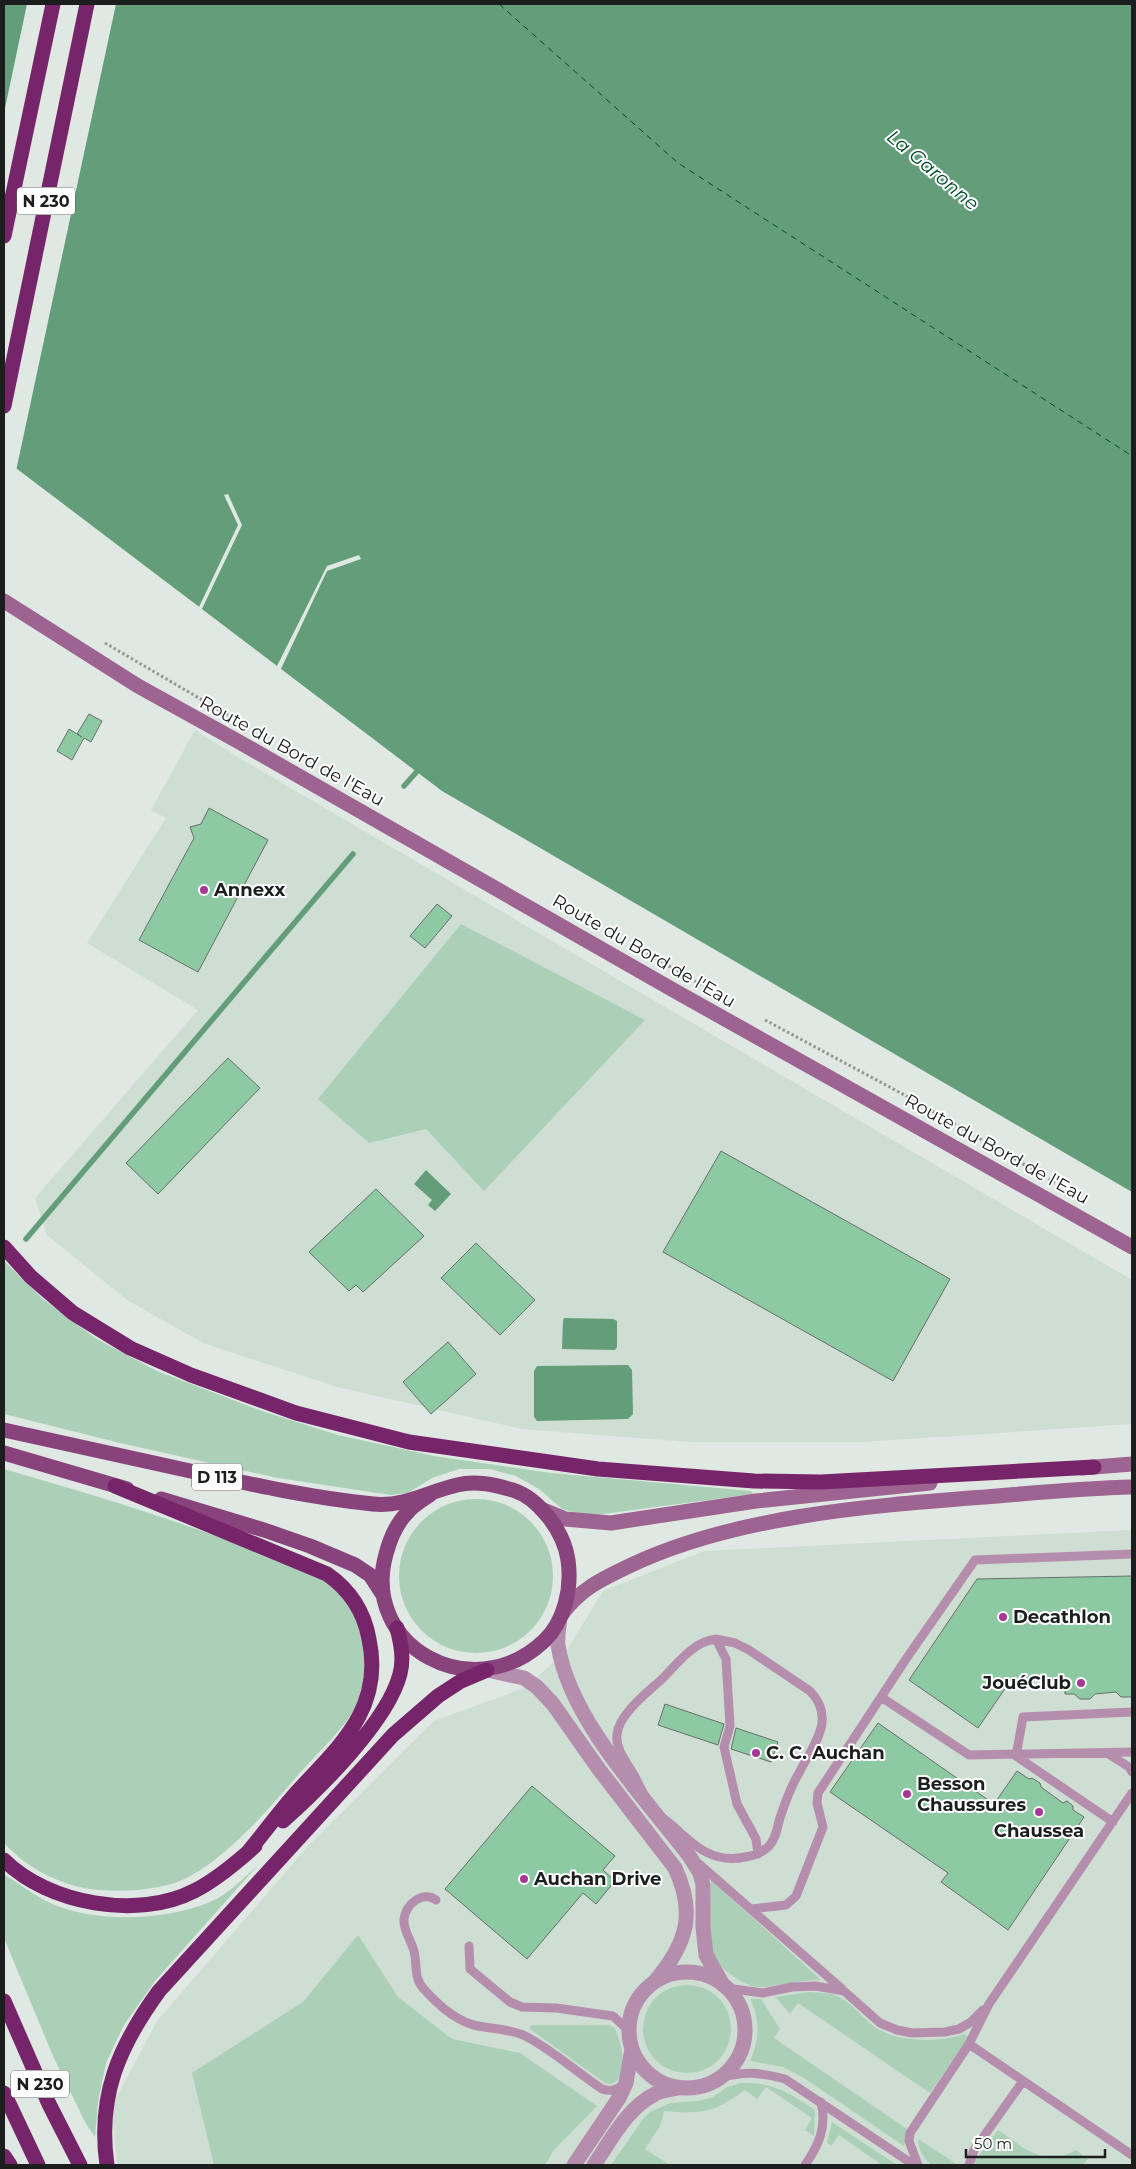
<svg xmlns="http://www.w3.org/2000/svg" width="1136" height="2169" font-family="Montserrat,sans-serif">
	<rect width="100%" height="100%" fill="#dfe8e2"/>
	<path fill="#ceded3" d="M195,730l39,25 898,525v144l-269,18h-172l-169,-13 -185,-42 -134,-44 -76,-43 -80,-65 -12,-37 163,-188 -111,-67 79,-125 -15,-8z
		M1132,1530v635h-1015l-5,-59 45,-85 152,-176 125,-124 90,-33 41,-35 38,-62 101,-40z"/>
	<path fill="#abd0b7" d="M461,924l184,96 -161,171 -58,-62 -57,14 -51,-44z
		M4,1261l39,38 52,39 62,33 105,40 76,24 96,21 117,17 200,18 2,3 -157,21 -20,-2 -14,-4 -23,-20 -23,-13 -26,-7h-31l-27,9 -24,15 -17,2 -113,-17 -158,-35 -116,-29z
		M4,1469c90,26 181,53 268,89 16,7 47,17 60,25 30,21 42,82 28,115 -11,27 -42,54 -61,76 -30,35 -80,93 -124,109 -24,7 -49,9 -74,7 -36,-2 -72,-20 -97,-47z
		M399 1576a77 77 0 1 1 154 0a77 77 0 1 1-154 0Z
		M258,1865l-103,116 -31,44 -18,38 -8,39 -3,35 -9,-13 -33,-68 -49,-118v-64c14,9 27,19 42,27 45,23 118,20 164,1 18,-7 35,-25 48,-37z
		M711,1880l110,100c-19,0 -37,5 -57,7 -11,1 -19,-3 -28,-9 -6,-5 -13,-8 -18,-15 -14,-18 -7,-60 -7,-83z
		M358,1935l40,62 54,42 68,14 77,53 -43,44 -9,15h-331l-22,-92 111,-71z
		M643 2029a44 44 0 1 1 88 0a44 44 0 1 1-88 0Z
		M809,1992c10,1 22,0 30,5 15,7 25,24 39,32 25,14 61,13 87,5l4,3 -39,56 -132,-90 -8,11 -15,-17z
		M750,1999h11l19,30 -6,9 133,91 -3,17 -100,-68 -21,-11 -33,-6c9,-19 11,-43 0,-62z
		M534,2025h75l6,3c6,15 16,47 -3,56l-7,-1 -75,-54v-3z
		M741,2083c32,-1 48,10 74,27l-1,26 -9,-6 7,-12 -46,-31 -9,12 -12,-9c-32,23 -42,24 -81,21l-4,15 -15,23 25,16h-59l32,-46 7,-7 20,-9 29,-2 14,-4 14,-10z
		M832,2122l65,43h-15l-43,-30 -8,11 -4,-3z
		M998,2130c25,17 47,39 78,20l12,9 -5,6h-107l-1,-4z
		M918,2139l40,26h-27c-8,-8 -12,-13 -13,-26z"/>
	<path fill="#639d79" d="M4,4h1128v1188l-690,-401 -438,-332z
		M426,1170l25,24 -16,17 -7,-6 4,-5 -18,-16z
		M564,1318l49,1 4,2v26l-2,3 -53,-1 1,-28z
		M628,1365l4,5 1,44 -5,5 -91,2 -3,-4v-46l3,-5z"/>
	<path fill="#dfe8e2" d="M27,4h89l-100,467 -12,-9v-349z
		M228,494l14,31 -41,86 -3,-2 40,-84 -14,-30z
		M359,555l2,4 -34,12 -47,100 -4,-3 51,-102z"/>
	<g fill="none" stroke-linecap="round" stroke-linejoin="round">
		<path stroke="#639d79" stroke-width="5.5" d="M404,786l17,-19
			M26,1239l327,-385"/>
		<path stroke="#004b29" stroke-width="1" stroke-dasharray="6 5" stroke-linecap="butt" d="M499,4l179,159 454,293"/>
	</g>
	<path fill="#8dc9a3" stroke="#69706b" d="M89,714l13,7 -11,21 -7,-4 -12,22 -15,-9 12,-22 13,8 -5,-3z
		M209,808l59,32 -70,132 -59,-32 55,-102 -4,-11 11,-3z
		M437,904l15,12 -27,32 -15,-12z
		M228,1058l32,30 -102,106 -32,-31z
		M721,1151l229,128 -57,102 -230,-129z
		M376,1189l48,47 -61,56 -7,-7 -7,6 -40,-39z
		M476,1243l59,57 -35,35 -59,-57z
		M448,1342l28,32 -45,40 -28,-32z
		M1132,1576v121h-11l-5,-5 -21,2 -5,5h-10l-6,-5h-9v-16l-54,2 -33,48 -69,-48 68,-101z
		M665,1704l59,20 -6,21 -60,-20z
		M878,1723l116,81 23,-33 12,8 3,-1 8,5 1,4 22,16 4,-2 6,5v4l11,7 -76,113 -67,-48 7,-9 -118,-81z
		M736,1728l42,14 -7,20 -40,-13z
		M532,1786l83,70 -12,14 12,11 -19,23 -13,-11 -56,66 -82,-70z"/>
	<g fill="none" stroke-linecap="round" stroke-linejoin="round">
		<path stroke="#919793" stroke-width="3" stroke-dasharray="2.5 2.5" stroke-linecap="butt" d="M105,643l128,75
			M634,946l73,42
			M765,1020l145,78 170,99"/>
		<path stroke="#b68ead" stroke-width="9" d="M716,1639l19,4 14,7 61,41c27,28 3,54 -11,82 -8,13 -13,27 -18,42 -4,10 -4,23 -12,31 -6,6 -15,10 -24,11 -31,7 -51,-11 -72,-31 -7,-6 -15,-11 -20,-18 -8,-9 -13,-22 -19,-33 -7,-12 -19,-26 -17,-41 2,-20 31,-42 45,-55 15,-15 32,-38 54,-40z
			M716,1639l10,20 4,67 -6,21 13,57 19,35 2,15
			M881,1697l88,58 163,-3
			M1107,1753l22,14 3,5
			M1113,1822l-97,-66 7,-39 109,-5
			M699,1864l143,125
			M436,1900c-13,-10 -30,4 -32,19 -1,10 6,20 9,29 5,13 0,29 10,40 14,16 34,34 55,38 15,3 31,3 45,9 24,11 55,38 79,54 9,3 14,1 22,-5
			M751,1909l35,-4 10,-9 27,-69 -6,-24 1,-10 88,-134 69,-99 157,-6
			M469,1946l1,23 40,33 12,5 34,1 57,8 16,15
			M727,1988l35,5 30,-6 24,-1 28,5 36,32 17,7 15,3 33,-1 14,-3 12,-7 12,-12
			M969,2044l163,111
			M718,2078c28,-7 40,-6 67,1l129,86
			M805,2165c14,-20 22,-38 16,-63
			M918,2165l-9,-24 1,-8 59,-89 20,-40 143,-211
			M969,2165l5,-15 49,-69"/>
		<path stroke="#b68ead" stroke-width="15" d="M560,1618c-1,9 -3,18 -2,27 11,74 87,153 132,212l10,16 3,12v42l3,28 17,30
			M487,1670l37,8 13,9 16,17 45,64 77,100c21,45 12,75 -19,112
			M629 2030a58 58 0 1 1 116 0a58 58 0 1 1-116 0Z
			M574,2165l45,-67 7,-15 6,-34
			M594,2165c17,-25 33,-57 61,-71 6,-4 15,-4 23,-6"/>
		<path stroke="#9d6391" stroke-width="15" d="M4,601l134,85 103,57 434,248 457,256
			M1082,1468l50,-4
			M541,1509l24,10 46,4 145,-22 174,-18
			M562,1614c18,-24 36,-33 63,-46 106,-52 243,-62 360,-71 49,-4 98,-9 147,-10"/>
		<path stroke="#89437c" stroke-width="15" d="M4,1430c64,14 127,28 191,42 59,13 118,26 178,32 32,3 54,-12 84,-19 19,-5 38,0 56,5 27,9 51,42 55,70 4,28 -3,61 -24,81 -71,67 -184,6 -158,-87 4,-15 10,-30 21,-41 6,-8 16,-13 24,-19
			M4,1453l123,36
			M161,1499l103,31 46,16 45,19 15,10 13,20"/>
		<path stroke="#77256a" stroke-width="15" d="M4,236l49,-232
			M4,406l83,-402
			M4,1247l27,30 42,36 57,35 61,27 105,38 113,29 189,27 156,12 67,1 273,-15
			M115,1486l212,88c23,16 37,37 42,65 15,70 -30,107 -73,154 -17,19 -32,40 -48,59
			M283,1821c37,-33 105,-100 117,-147 4,-16 1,-30 -3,-46
			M4,1860c44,44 134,60 190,31 22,-11 42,-28 61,-45
			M4,2001l45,103 31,61
			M4,2093l34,72
			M4,2156l6,9
			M107,2165c-10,-69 12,-119 52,-174l234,-256 45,-39 23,-15 26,-11"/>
	</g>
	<g fill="#a63794" stroke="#fff" stroke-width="2">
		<circle cx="204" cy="890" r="5"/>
		<circle cx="1003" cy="1617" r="5"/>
		<circle cx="1081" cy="1683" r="5"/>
		<circle cx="756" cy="1753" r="5"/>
		<circle cx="907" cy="1794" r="5"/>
		<circle cx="1039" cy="1812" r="5"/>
		<circle cx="524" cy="1879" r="5"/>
	</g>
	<g text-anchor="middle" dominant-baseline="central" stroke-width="4" stroke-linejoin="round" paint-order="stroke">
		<g fill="#fff" stroke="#5f6260" stroke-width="1">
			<rect x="17" y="187.5" width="58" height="27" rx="4"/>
			<rect x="192" y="1463.5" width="50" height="27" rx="4"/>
			<rect x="11" y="2070.5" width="58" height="27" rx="4"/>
		</g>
		<g font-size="16" font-weight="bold" fill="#1b1e1c">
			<text x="46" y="201">N 230</text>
			<text x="217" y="1477">D 113</text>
			<text x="40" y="2084">N 230</text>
		</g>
		<g font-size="18" fill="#1b1e1c" stroke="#fff">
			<text transform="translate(292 751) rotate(29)">Route du Bord de l'Eau</text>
			<text transform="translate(644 951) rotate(30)">Route du Bord de l'Eau</text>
			<text transform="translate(997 1149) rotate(29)">Route du Bord de l'Eau</text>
		</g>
		<g font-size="18" font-weight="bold" fill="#1b1e1c" stroke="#fff" text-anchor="start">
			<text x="214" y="890">Annexx</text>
			<text x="1013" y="1617">Decathlon</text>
			<text x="1071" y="1683" text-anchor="end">JouéClub</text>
			<text x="766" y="1753">C. C. Auchan</text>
			<text x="917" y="1784">Besson<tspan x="917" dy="21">Chaussures</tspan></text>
			<text x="1039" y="1831" text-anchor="middle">Chaussea</text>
			<text x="534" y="1879">Auchan Drive</text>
		</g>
		<g font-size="19" font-style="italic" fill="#004b29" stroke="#fff">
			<text transform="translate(933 170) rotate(40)">La Garonne</text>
		</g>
	</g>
	<rect width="1136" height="2169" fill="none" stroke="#1b1e1c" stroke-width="10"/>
	<path d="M966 2149v8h139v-8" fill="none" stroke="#1b1e1c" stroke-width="2.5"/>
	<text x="974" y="2149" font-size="15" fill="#1b1e1c" stroke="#ffffff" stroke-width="4" paint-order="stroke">50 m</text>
</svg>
